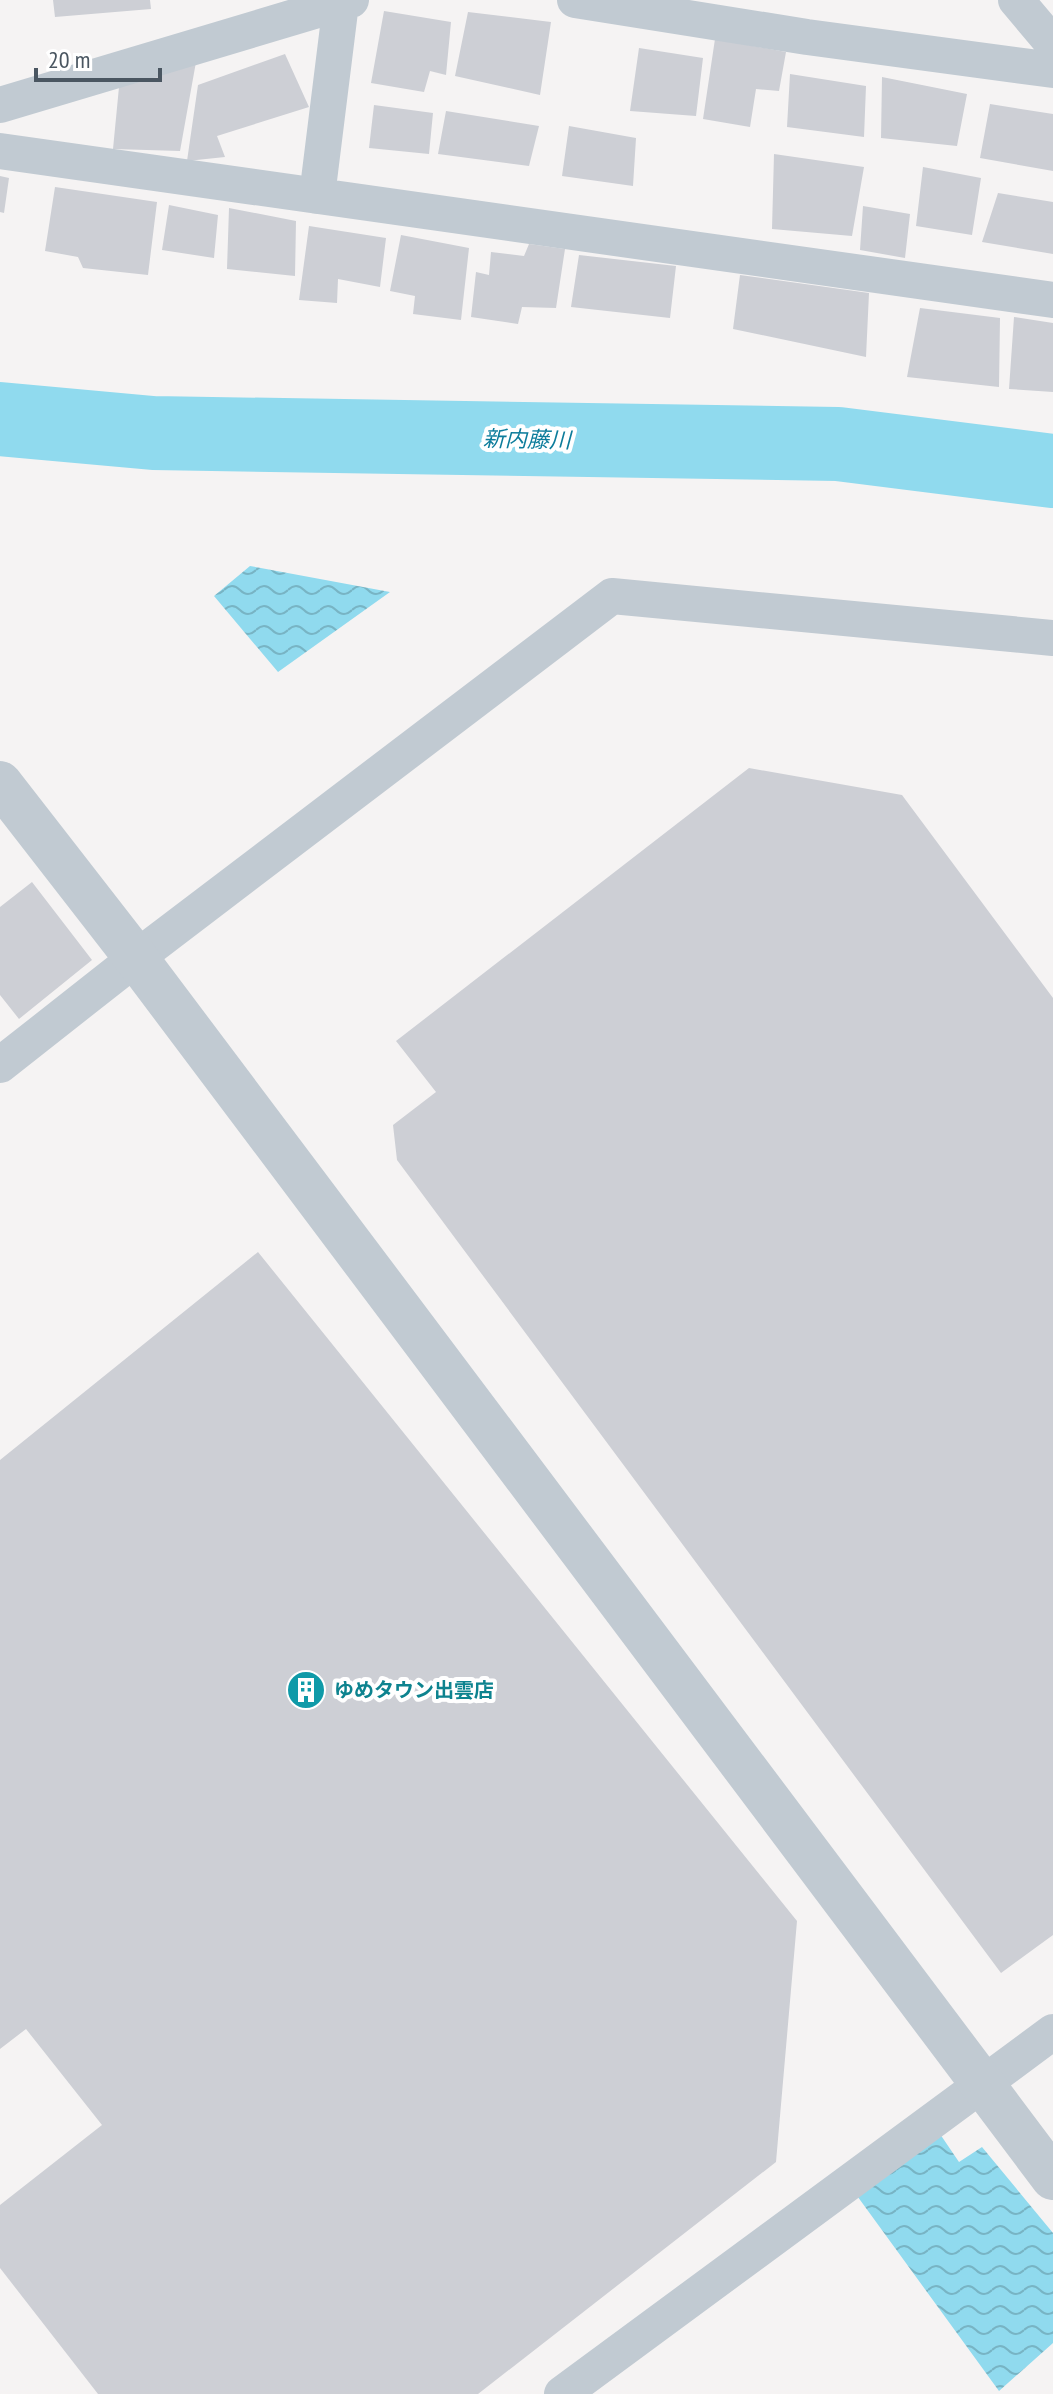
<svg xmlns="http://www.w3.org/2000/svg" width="1053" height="2394" font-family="'PT Sans Narrow','Noto Sans JP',sans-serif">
	<defs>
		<pattern id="water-waves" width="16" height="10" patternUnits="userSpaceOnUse" patternTransform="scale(2)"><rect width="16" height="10" fill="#90daee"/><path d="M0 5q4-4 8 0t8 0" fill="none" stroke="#78b4c4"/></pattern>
	</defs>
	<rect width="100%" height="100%" fill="#f5f3f3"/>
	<path fill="url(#water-waves)" d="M250,566l140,26 -112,80 -64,-76z
		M940,2134l19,28 23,-15 71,86v110l-54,48 -144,-198z"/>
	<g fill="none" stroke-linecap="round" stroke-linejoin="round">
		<path stroke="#90daee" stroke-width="74" d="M0,419l153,14 685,11 215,27"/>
	</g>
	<path fill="#cdcfd5" d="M53,0h97l1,9 -96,8z
		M384,11l67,11 -5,53 -16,-4 -6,21 -53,-9z
		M468,12l83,10 -11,73 -85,-19z
		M715,39l71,13 -7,39 -23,-2 -6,38 -47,-8z
		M639,48l64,10 -7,58 -66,-5z
		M285,54l24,53 -92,29 8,21 -38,4 11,-76z
		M196,62l-16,89 -67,-2 6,-62z
		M790,74l76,12 -2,51 -77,-10z
		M882,77l85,17 -10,52 -76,-8z
		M990,104l63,10v57l-73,-13z
		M374,105l59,8 -4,41 -60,-6z
		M446,111l93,15 -10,40 -91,-12z
		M569,126l67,12 -3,48 -71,-10z
		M774,154l90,13 -12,69 -80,-7z
		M923,167l58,11 -9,57 -56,-9z
		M0,176l9,2 -5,35 -4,-1z
		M55,187l102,15 -9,73 -65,-7 -5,-11 -33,-6z
		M998,193l55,9v52l-71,-12z
		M169,205l49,10 -4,43 -52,-8z
		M863,206l47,8 -5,44 -45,-8z
		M229,208l67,13 -1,55 -68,-7z
		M309,226l77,12 -6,49 -42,-8 -1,24 -38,-3z
		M401,235l68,13 -8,72 -48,-6 2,-18 -25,-5z
		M529,244l36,5 -9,59 -34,-1 -4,17 -47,-7 5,-45 13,3 2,-23 33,4z
		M579,255l97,11 -6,52 -99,-11z
		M740,275l129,18 -3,64 -133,-28z
		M920,308l80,10 -1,69 -92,-10z
		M1014,317l39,6v69l-44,-3z
		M749,768l153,27 151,203v937l-52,38 -604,-813 -4,-35 43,-33 -40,-51z
		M32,882l60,78 -73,59 -19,-24v-88z
		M258,1252l539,669 -21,241 -298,232h-380l-98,-126v-63l102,-80 -76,-96 -26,20v-589z"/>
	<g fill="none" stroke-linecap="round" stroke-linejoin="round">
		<path stroke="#c1cad2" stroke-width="36" d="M575,0l232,37 246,33
			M1016,0l37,44
			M0,105l351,-105
			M0,151l1053,149
			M317,196l24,-193
			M0,1065l136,-107 476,-362 441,42
			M562,2394l491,-362"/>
		<path stroke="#c1cad2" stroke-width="44" d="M0,783l136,175 917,1220"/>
	</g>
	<defs>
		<symbol id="building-disc" viewBox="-11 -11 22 22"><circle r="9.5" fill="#0f9aa8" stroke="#fff"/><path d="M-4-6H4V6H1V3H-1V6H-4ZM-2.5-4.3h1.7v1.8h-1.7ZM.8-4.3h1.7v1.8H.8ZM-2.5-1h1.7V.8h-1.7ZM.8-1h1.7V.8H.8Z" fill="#fff"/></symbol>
	</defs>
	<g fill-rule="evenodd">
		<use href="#building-disc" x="284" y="1668" width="44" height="44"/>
	</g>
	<g text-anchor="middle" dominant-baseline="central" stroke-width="8" stroke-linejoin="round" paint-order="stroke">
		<g font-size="20" font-weight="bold" fill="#0d838f" stroke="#fff" text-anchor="start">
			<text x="334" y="1690">ゆめタウン出雲店</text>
		</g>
		<g font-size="22" font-style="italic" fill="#0c7c9b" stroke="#fff">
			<text transform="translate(527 439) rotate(1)">新内藤川</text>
		</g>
	</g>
	<path d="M36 68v12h124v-12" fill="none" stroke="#4a5661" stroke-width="4"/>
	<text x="48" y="68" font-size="24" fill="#4a5661" stroke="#ffffff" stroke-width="6" paint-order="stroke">20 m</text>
</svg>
